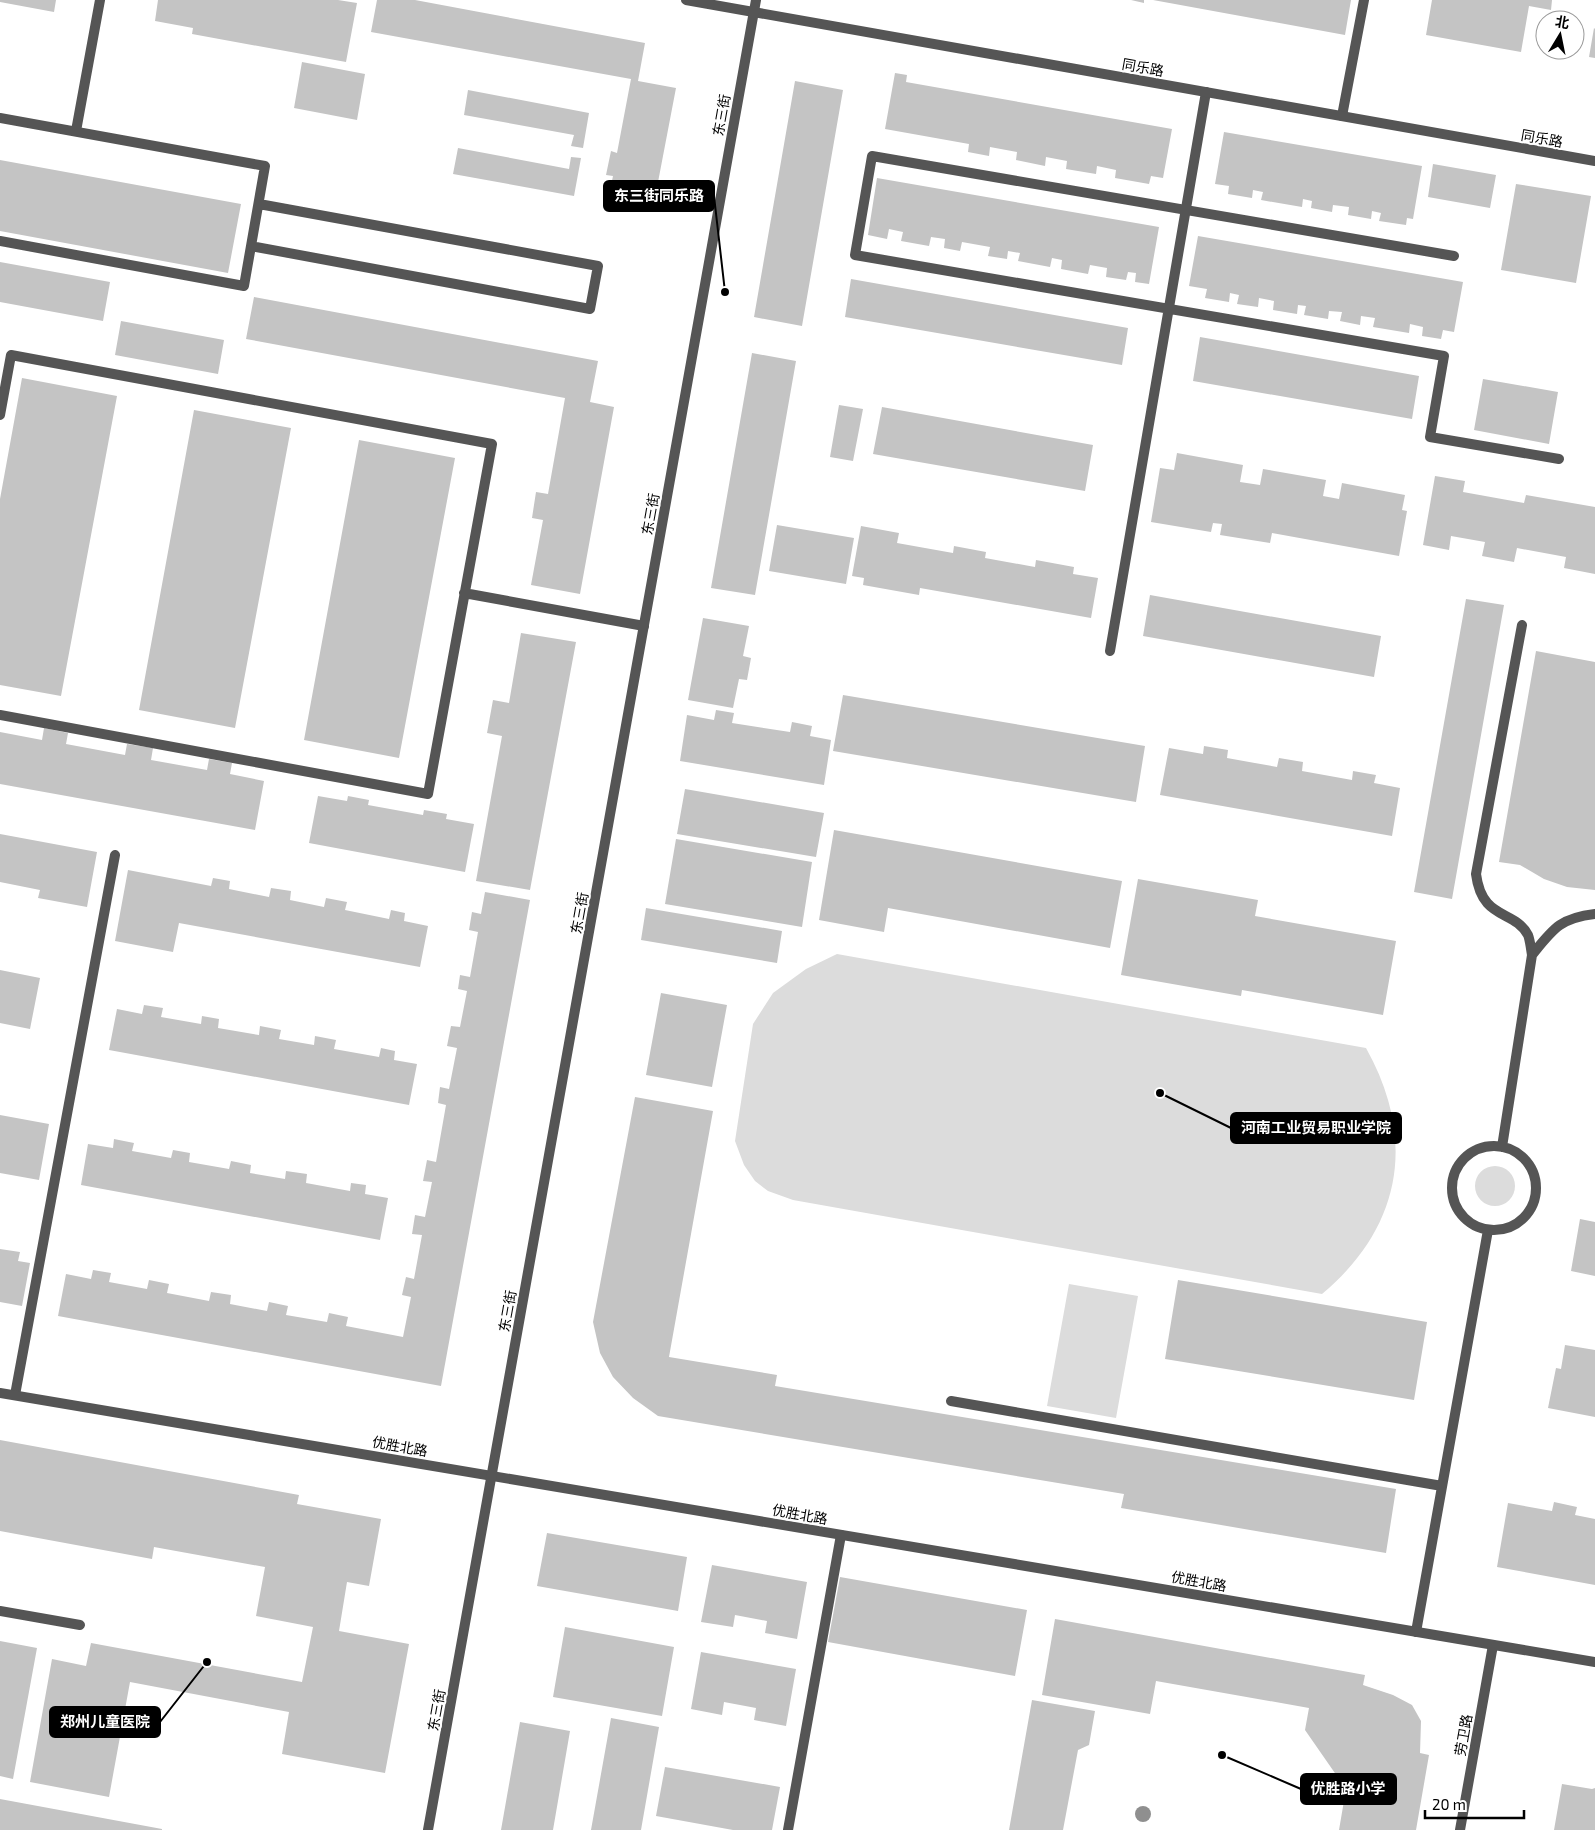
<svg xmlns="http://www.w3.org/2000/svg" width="1595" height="1830" font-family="'Exo 2','Noto Sans SC',sans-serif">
	<rect width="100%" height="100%" fill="#fff"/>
	<path fill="#dcdcdc" d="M837,954l529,94c51,91 36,179 -44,246l-529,-94 -25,-9 -13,-10 -11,-16 -9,-24 18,-117 20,-31 33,-24z
		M1475 1186a20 20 0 1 1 40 0a20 20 0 1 1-40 0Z
		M1069,1284l69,12 -22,122 -69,-12z"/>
	<path fill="#c4c4c4" d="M0,0h56l-2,12 -54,-10z
		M158,0h180l19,3 -11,59 -154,-28 1,-6 -38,-7z
		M377,0h38l230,43 -7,38 38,7 -22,115 -45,-8 4,-19 -7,-1 5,-24 6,2 14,-74 -260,-47z
		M1131,0h13v3z
		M1153,0h198l-6,35z
		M1432,0h120l-1,10 -22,-4 -8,46 -95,-17z
		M1594,28l1,1v29l-6,-1z
		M302,62l63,12 -8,46 -63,-12z
		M895,73l12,2 -1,7 266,47 -9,49 -12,-2 -2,8 -34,-6 1,-8 -19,-4 -1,8 -30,-5 1,-8 -21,-4 -1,9 -29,-6 1,-8 -27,-5 -1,9 -21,-4 1,-8 -84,-15z
		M795,81l48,9 -41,236 -48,-9z
		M468,90l121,23 -6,35 -12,-2 3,-11 -110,-20z
		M1224,132l198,34 -9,53 -6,-1 -1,7 -27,-4 2,-8 -9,-2 -1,8 -23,-4 1,-8 -16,-2 -1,7 -21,-4 1,-7 -9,-2 -1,8 -41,-7 2,-8 -10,-2 -1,8 -24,-4 1,-8 -14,-2z
		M458,148l111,21 2,-12 10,1 -7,38 -121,-22z
		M0,160l241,44 -13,69 -228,-42z
		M1433,164l63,11 -6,33 -62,-11z
		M877,178l282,49 -10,57 -14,-2 1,-9 -8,-1 -2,8 -20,-3 1,-9 -17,-3 -2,9 -27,-5 1,-9 -10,-2 -2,9 -32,-6 2,-8 -12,-2 -1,8 -19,-3 2,-9 -28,-5 -2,9 -16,-3 1,-9 -14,-2 -2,9 -28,-5 2,-9 -14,-3 -2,10 -19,-4z
		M1516,184l75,12 -15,87 -75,-13z
		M1198,236l265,46 -9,50 -11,-2 -2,9 -19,-3 1,-9 -13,-3 -1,9 -36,-6 2,-9 -14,-2 -1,9 -20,-4 2,-9 -13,-1 -1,8 -24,-4 2,-9 -8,-1 -1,9 -24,-4 1,-9 -15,-3 -1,9 -21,-3 2,-9 -9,-2 -1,9 -24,-4 2,-9 -18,-3z
		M0,262l110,20 -7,39 -103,-19z
		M851,279l277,49 -6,37 -277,-48z
		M254,297l344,64 -8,41 24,5 -34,187 -49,-9 12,-65 -11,-2 4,-26 12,2 17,-96 -319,-59z
		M121,321l103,19 -6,34 -103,-19z
		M1200,337l219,39 -7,43 -219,-38z
		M752,353l44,8 -41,234 -44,-7z
		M22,378l95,18 -56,300 -61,-11v-186z
		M1483,379l75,13 -9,52 -75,-14z
		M839,405l24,4 -10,52 -23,-4z
		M882,407l211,38 -8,46 -212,-37z
		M194,410l97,18 -56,300 -96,-18z
		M359,440l96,18 -56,300 -95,-18z
		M1177,453l66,12 -3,17 20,3 3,-16 63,11 -3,16 16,3 3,-16 63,12 -3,15 5,1 -8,45 -127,-23 -2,10 -50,-8 2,-11 -9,-1 -2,9 -60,-10 9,-54 14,2z
		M1435,476l30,5 -2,11 61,11 2,-8 69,12v67l-31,-6 2,-11 -49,-9 -3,14 -32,-6 3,-14 -34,-6 -2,14 -26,-5z
		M777,525l77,13 -8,46 -77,-13z
		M861,526l38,7 -2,10 56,10 1,-7 32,6 -1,6 50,9 1,-7 38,7 -1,7 25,4 -7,40 -171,-30 -1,7 -56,-10 1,-7 -12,-2z
		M1150,595l231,41 -7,41 -231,-41z
		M1466,599l38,6 -52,294 -38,-7z
		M703,618l46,8 -6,30 8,2 -4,22 -8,-1 -6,29 -45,-8z
		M521,633l55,9 -46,248 -54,-9 26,-145 -15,-3 6,-33 16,3z
		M1536,651l59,11v228l-28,-3 -23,-8 -24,-14 -21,-3z
		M843,695l302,51 -9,56 -303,-51z
		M716,710l18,3 -2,10 58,9 2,-10 20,4 -2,10 21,4 -7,45 -144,-24 7,-46 27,5z
		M44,728l24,5 -2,11 59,11 2,-11 26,4 -2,12 56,10 2,-11 23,4 -2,11 34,7 -9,49 -255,-46v-52l42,8z
		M1204,746l24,4 -1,8 50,9 2,-9 24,4 -1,9 50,9 1,-9 23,4 -2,8 26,5 -8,48 -232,-41 9,-47 34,6z
		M685,789l139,24 -8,44 -139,-23z
		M318,796l29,5 1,-5 21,4 -1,5 55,10 1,-5 23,4 -1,5 28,5 -9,48 -156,-29z
		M834,830l288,51 -12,67 -222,-40 -4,24 -65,-12z
		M0,834l97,18 -10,55 -49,-9 2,-8 -40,-8z
		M676,839l136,23 -10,65 -137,-23z
		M128,870l83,16 2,-8 17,3 -1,8 40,8 2,-9 20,3 -1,9 34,7 2,-9 21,4 -2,8 44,9 2,-9 14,3 -1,8 24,5 -8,41 -241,-44 -6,29 -58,-11z
		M1138,879l120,21 -3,16 141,25 -13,74 -141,-25 -1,6 -120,-21z
		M485,892l45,8 -89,486 -383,-70 8,-42 25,5 2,-9 18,3 -2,9 38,7 2,-9 20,4 -2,9 42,8 2,-9 20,3 -1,9 37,7 2,-9 19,4 -2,9 41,7 2,-9 19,4 -2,9 57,11 8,-40 -9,-2 4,-18 8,2 8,-44 -10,-1 3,-19 10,2 7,-35 -9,-1 4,-21 9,2 10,-57 -8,-2 2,-16 9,2 8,-41 -10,-2 4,-20 9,1 7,-36 -9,-2 2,-14 10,2 8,-45 -9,-2 3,-18 9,2z
		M646,908l136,23 -5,32 -136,-23z
		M0,970l40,8 -10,51 -30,-6z
		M661,993l66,12 -15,82 -66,-12z
		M144,1005l19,3 -2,9 40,7 1,-8 17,3 -1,9 41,7 1,-9 21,4 -2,9 35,6 1,-9 21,4 -2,9 45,8 2,-9 14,3 -1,9 23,4 -8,41 -300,-55 8,-41 25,5z
		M635,1097l78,14 -44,246 108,18 -2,11 621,103 -10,64 -265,-45 3,-14 -466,-78 -25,-18 -20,-21 -13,-24 -7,-31z
		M0,1115l49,9 -10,56 -39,-7z
		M114,1139l20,4 -2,8 39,7 2,-8 17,3 -1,9 40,7 2,-8 20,4 -1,8 35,6 1,-8 21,3 -1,9 44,8 1,-8 15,2 -1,9 23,4 -8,42 -299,-55 7,-41 25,4z
		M1580,1219l15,3v54l-24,-5z
		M0,1249l20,3 -2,9 12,2 -8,43 -22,-4z
		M1178,1280l249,42 -13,78 -249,-41z
		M1565,1345l30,5v67l-47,-9 8,-40 5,1z
		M0,1440l299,55 -2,9 84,15 -12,67 -22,-4 -8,49 70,13 -24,129 -103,-19 7,-42 -159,-30 -21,115 -79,-15 22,-123 34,7 5,-23 211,39 11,-55 -57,-11 9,-49 -111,-20 -2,12 -152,-28z
		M1554,1502l23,5 -2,8 20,4v66l-98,-18 11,-64 44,8z
		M547,1533l140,24 -9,54 -141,-25z
		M712,1565l95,17 -10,57 -32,-6 2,-12 -32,-6 -2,12 -32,-5z
		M840,1577l187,33 -12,66 -187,-34z
		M1055,1619l310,56 -2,10 30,10 19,10 9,16 -1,32 9,2 -13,75h-77l7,-41 -41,-59 4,-22 -153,-27 -6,33 -108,-19z
		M565,1627l109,20 -12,69 -109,-19z
		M0,1641l37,7 -24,131 -13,-3z
		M701,1652l95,17 -10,57 -32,-6 2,-12 -32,-6 -2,13 -31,-6z
		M1032,1700l63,11 -6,34 -11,5 -15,80h-54z
		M611,1718l48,9 -18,103h-50z
		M520,1722l50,9 -17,99h-52z
		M665,1767l115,20 -8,43h-39l-77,-14z
		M1562,1784l30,5 3,-1v42h-41z
		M0,1799l162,30v1h-162z"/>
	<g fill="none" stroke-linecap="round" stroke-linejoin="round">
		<path stroke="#555" stroke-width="10" d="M1342,116l22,-116
			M0,118l265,48 -21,120 -244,-45
			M76,131l24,-131
			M251,246l339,63 8,-43 -339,-62
			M1454,256l-582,-100 -17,99 589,101 -14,81 129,22
			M0,415l11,-60 481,89 -64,350 -428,-79
			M464,593l180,33
			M1110,651l96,-559
			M1532,955c21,-26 28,-37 63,-41
			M1452 1188a42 42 0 1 1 84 0a42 42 0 1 1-84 0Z
			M1502,1147l30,-192c-1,-6 -2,-15 -4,-20 -14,-26 -46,-14 -52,-61l46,-249
			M15,1395l100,-540
			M951,1401l491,85
			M0,1611l80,14
			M1416,1632l72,-402
			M788,1830l53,-295"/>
		<path stroke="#555" stroke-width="10" d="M686,0l909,161
			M0,1393l1595,269
			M1460,1830l33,-185"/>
		<path stroke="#555" stroke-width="10" d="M428,1830l328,-1830"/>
	</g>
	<circle fill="#8f8f8f" cx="1143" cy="1814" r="8"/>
	<g text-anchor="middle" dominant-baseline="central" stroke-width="4" stroke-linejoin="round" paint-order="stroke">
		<g font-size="14" fill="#000" stroke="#fff">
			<text transform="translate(1143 67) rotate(10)">同乐路</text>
			<text transform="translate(721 115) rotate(-80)">东三街</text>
			<text transform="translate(1542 138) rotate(10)">同乐路</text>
			<text transform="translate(650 514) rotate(-80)">东三街</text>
			<text transform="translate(579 913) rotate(-80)">东三街</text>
			<text transform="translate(507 1311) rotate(-80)">东三街</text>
			<text transform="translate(400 1446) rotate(10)">优胜北路</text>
			<text transform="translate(800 1514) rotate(10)">优胜北路</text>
			<text transform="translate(1199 1581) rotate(10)">优胜北路</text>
			<text transform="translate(436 1710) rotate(-80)">东三街</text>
			<text transform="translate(1463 1735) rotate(-80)">劳卫路</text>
		</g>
	</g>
	<path fill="none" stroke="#000" stroke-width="2" d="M725 292L714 196M1160 1093L1231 1128M207 1662L160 1722M1222 1755L1301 1789"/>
	<g fill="#000" stroke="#fff" stroke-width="2">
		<circle cx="725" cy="292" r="5"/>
		<circle cx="1160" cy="1093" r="5"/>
		<circle cx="207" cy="1662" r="5"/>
		<circle cx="1222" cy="1755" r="5"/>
	</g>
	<g fill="#000" stroke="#000" stroke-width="2">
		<rect x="604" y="181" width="110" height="30" rx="5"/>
		<rect x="1231" y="1113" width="170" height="30" rx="5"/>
		<rect x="50" y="1707" width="110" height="30" rx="5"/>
		<rect x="1301" y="1774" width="95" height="30" rx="5"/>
	</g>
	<g font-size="15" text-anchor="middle" font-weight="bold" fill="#fff">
		<text x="659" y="201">东三街同乐路</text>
		<text x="1316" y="1133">河南工业贸易职业学院</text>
		<text x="105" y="1727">郑州儿童医院</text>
		<text x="1348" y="1794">优胜路小学</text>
	</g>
	<g transform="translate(1560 35) rotate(10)"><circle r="24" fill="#ffffff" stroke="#999999"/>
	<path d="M0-4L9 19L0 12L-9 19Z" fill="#000000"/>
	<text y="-8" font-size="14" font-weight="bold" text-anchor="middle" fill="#000000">北</text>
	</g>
	<path d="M1425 1810v8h99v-8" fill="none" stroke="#000000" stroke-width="2.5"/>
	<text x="1432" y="1810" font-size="15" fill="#000000" stroke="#ffffff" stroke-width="4" paint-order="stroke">20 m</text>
</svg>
